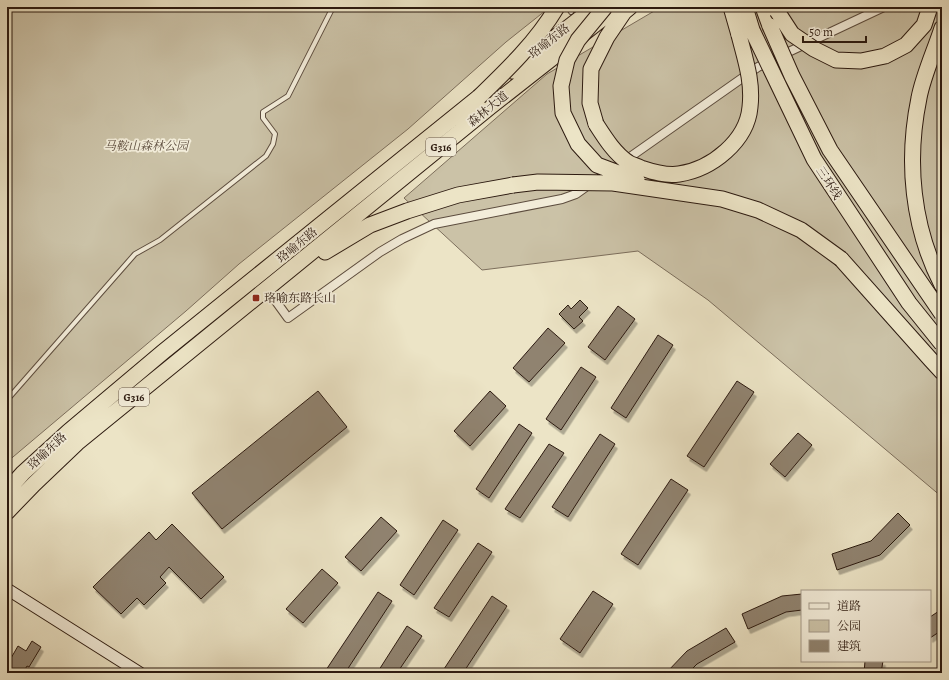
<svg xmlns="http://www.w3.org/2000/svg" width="949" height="680" font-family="Alegreya,'Noto Serif SC',serif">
	<defs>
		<filter id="shadow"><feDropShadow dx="2.5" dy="4.5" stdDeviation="0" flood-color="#0004"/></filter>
	</defs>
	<rect width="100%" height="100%" fill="#ece4c6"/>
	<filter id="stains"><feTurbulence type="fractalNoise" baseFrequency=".005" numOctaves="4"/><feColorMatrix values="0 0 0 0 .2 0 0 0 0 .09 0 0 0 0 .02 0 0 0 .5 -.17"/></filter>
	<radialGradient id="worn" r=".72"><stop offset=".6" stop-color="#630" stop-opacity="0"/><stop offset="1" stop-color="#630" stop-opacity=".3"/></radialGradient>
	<path fill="#cbc2a7" stroke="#7c6e5c" d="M7,7h543l-44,35 -98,87 -169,135 -53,47 -179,151z
		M661,7h281v490l-234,-197 -70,-49 -156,19 -78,-72 143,-124z"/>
	<path fill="#90836f" stroke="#2c1a10" filter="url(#shadow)" d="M580,300l8,8 -9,9 4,4 -9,8 -15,-15 9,-9 3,4z
		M618,306l17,13 -30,41 -17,-13z
		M548,328l17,15 -36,39 -16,-14z
		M658,335l15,10 -47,73 -15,-10z
		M581,367l15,10 -35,53 -15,-11z
		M737,381l17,11 -50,75 -17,-11z
		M318,391l29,36 -125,102 -30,-36z
		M490,391l16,15 -36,40 -16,-15z
		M519,424l13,9 -43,65 -13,-9z
		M798,433l14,12 -27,32 -15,-13z
		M600,434l15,10 -47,73 -16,-10z
		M549,444l15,9 -44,65 -15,-9z
		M671,479l17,11 -50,75 -17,-11z
		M898,513l12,12 -30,30 -43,15 -5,-16 39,-13z
		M381,517l16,14 -36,40 -16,-14z
		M443,520l15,10 -44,65 -14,-10z
		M172,524l52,53 -23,22 -32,-32 -9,10 6,6 -22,22 -7,-7 -16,16 -28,-27 56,-55 7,8z
		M478,543l14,9 -43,65 -15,-9z
		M322,569l16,14 -35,40 -17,-14z
		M593,591l20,13 -33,49 -20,-14z
		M378,592l14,9 -47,72h-21z
		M802,594v16l-16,2 -38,17 -6,-15 40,-18z
		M492,596l15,10 -44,67h-12l-7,-4z
		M942,609v21l-12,8v-21z
		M407,626l15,10 -25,37h-20z
		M726,628l9,14 -38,22 -9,9h-22l21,-22z
		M32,641l9,6 -12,20 -2,-1 -4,7h-16v-8l11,-19 8,5z
		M865,661h18l-2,12h-17z"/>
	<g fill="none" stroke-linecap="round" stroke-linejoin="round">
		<defs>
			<path id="lane" d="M568,7l3,5
				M7,400l128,-146 25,-14 106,-84 7,-12 2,-10 -12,-16v-6l25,-16 45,-89"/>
			<path id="street" d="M780,56l104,-49
				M623,162l135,-95 12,-6
				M267,289l21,29 92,-66 22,-13 32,-15 128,-25 14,-5 14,-10"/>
			<path id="secondary" d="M7,589l133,84"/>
			<path id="highway" d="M731,7l8,28
				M745,7l7,23
				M763,7l7,19
				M942,28c-7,22 -19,48 -23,70 -13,63 -7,129 23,187
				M512,71l83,-64
				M596,124l-6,-21 1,-34 16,-32 17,-25 6,-5
				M325,252l45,-27 37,-14 51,-16 55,-10
				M841,259l90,101 11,12
				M7,491l16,-18 45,-41 95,-80 327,-264
				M7,512l27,-28 43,-41 413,-336 127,-100"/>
		</defs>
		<use href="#lane" stroke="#5c4c3e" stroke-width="6"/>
		<use href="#street" stroke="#5c4c3e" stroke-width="10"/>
		<use href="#secondary" stroke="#2c1a10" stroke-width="13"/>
		<use href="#highway" stroke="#2c1a10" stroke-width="17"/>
		<use href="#lane" stroke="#f3edda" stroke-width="4"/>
		<use href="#street" stroke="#f3edda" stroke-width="8"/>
		<use href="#secondary" stroke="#f3edda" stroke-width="11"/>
		<use href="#highway" stroke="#ece4c6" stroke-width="15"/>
		<defs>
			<path id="highway-bridge" d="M605,7l-27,33 -11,20 -6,26 2,27 15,31 19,21 40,15
				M777,11l15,23 22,15 22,11 25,1 24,-5 21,-11 18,-20 6,-18
				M770,26l22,50 38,74 112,164
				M752,30l62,129 95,144 33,41
				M479,97c29,-28 57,-55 78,-90
				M596,124c9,14 19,30 33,39 4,2 8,3 12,5 12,4 25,8 38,6 33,-5 68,-33 71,-67 3,-26 -5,-48 -11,-72
				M513,185l25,-3 75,1 109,16 36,11 43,20 40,29"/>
		</defs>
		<use href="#highway-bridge" stroke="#2c1a10" stroke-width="17" stroke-linecap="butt"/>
		<use href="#highway-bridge" stroke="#ece4c6" stroke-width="15"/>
	</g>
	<rect fill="#8f2418" stroke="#f3edda" stroke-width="1.5" x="252" y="294" width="8" height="8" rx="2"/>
	<g text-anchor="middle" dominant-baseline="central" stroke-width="3.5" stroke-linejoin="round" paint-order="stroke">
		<g fill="#f3edda" stroke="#68594d" stroke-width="1">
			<rect x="426" y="138" width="30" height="18" rx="3"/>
			<rect x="119" y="388" width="30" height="18" rx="3"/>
		</g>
		<g font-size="11" font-weight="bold" fill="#2c1a10">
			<text x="441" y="147">G316</text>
			<text x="134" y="397">G316</text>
		</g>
		<g font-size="12" fill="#2c1a10" stroke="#f3edda">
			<text transform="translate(549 41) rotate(-38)">珞喻东路</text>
			<text transform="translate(488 109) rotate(-39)">森林大道</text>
			<text transform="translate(829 183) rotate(57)">三环线</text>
			<text transform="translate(297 245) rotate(-39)">珞喻东路</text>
			<text transform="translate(47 451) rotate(-43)">珞喻东路</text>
		</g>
		<g font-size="12" font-style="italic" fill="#5c4c3d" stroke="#f3edda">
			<text x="146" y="146">马鞍山森林公园</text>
		</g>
		<g font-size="12" fill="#2c1a10" stroke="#f3edda" text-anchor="start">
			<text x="264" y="298">珞喻东路长山</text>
		</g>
	</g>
	<rect width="949" height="680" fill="none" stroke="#ece4c6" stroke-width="24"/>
	<rect x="8" y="8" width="933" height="664" fill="none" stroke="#2c1a10" stroke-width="2"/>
	<rect x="12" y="12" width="925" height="656" fill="none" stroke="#2c1a10"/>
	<rect x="801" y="590" width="130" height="72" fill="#f3edda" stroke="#a39989"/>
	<rect x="809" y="603" width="20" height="6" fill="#f3edda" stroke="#a39989"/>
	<text x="837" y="610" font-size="12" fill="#2c1a10">道路</text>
	<rect x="809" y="620" width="20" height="12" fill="#cbc2a7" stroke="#a39989"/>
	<text x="837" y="630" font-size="12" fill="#2c1a10">公园</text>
	<rect x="809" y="640" width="20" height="12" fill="#90836f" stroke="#a39989"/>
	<text x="837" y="650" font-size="12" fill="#2c1a10">建筑</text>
	<path d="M803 36v6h63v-6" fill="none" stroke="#2c1a10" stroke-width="2"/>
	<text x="809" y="36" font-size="12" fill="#2c1a10" stroke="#f3edda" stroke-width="3" paint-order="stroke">50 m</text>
	<rect width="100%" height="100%" filter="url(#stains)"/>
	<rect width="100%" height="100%" fill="url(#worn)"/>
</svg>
